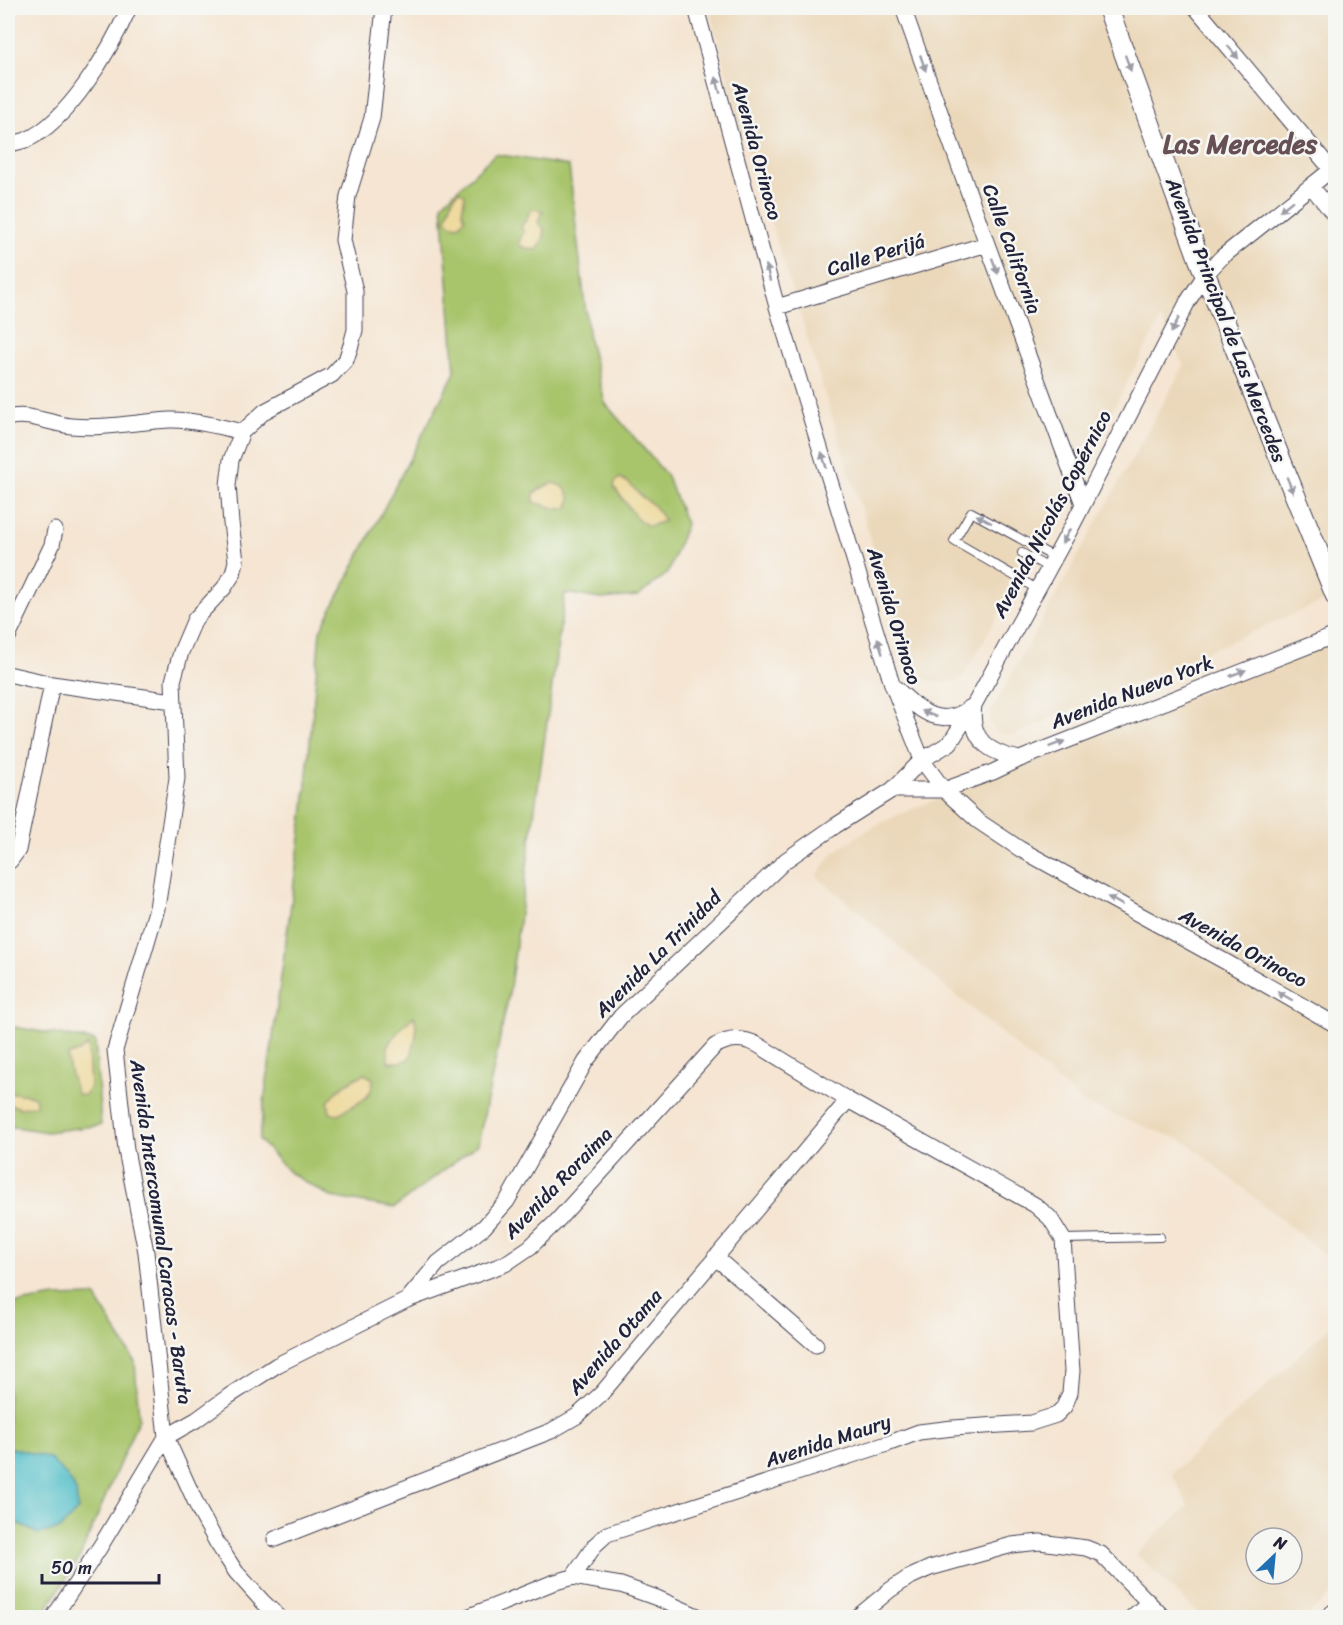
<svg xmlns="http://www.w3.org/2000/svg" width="1343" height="1625" font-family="Sriracha,sans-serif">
	<rect width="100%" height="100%" fill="#f6f6f2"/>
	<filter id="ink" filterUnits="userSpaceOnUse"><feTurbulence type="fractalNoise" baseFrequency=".0167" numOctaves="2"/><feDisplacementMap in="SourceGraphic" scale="12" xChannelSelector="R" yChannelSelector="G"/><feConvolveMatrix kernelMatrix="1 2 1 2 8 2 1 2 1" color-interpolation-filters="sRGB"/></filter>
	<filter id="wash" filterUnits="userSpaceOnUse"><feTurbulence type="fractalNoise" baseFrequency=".008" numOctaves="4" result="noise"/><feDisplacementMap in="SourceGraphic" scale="24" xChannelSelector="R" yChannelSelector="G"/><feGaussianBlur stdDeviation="1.35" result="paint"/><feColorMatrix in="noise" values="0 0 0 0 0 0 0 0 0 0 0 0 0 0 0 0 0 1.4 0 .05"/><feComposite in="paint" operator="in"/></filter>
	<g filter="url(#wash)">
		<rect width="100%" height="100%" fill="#f5e5d2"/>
		<path fill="#ebd8ba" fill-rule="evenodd" d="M709,8h626v588l-321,139 -13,-2 -7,-4 -5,-7 1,-9 194,-347 -23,-47 -80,150 -117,206 -8,6 -14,2 -14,-3 -9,-5 -12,-20 -167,-530z
			M1327,641l8,1v621l-149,-121 -101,-38 -126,-106 -142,-122 16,-23 36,-24 31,-15z
			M1335,1322v269l-29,26h-104l-66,-63 52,-48 -16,-33zM1256,1538h36v36h-36z"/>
		<path fill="#a8c56c" stroke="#657454" stroke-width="1.5" d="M495,154l74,12 20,174 16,63 62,73 19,48 -18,49 -30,23 -38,3 -35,-6 -56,401 -31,150 -84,64 -63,-11 -41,-24 -31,-33 45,-332 16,-177 135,-259 -13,-168z
			M8,1026l87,15 6,84 -54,7 -39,-6z
			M95,1296l40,66 4,56 -60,141 -38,58 -33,1v-313l47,-8z"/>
		<path fill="#eeda9e" stroke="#887e6c" stroke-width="1.5" d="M459,191l6,4 -3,17 3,6 -7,8 -8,-2 -4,-5 7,-21z
			M535,209l8,2 -4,8 -1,4 6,6v8l-7,13 -9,-1 -9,-4 1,-6 4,-7 -3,-5 6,-8 3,-9z
			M620,478l9,5 13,14 11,8 12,16 -16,5 -10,-5 -25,-34 1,-5z
			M554,483l10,4 6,11 -2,10 -11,1 -23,-7v-9l11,-7z
			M414,1016c5,16 1,27 -4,42l-8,4h-14v-18l13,-16z
			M88,1045l2,41 -4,9h-8c-4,-7 -10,-31 -11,-39l13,-5z
			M365,1074l8,5c0,23 -20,25 -36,36l-7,-2 -2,-11c10,-14 21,-22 37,-28z
			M15,1093l18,3 3,3v6l-15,3 -13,-4v-10z"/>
		<path fill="#50bec8" stroke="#397082" stroke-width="1.5" d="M8,1447l41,11 18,18 9,15 2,19 -18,19 -22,5 -30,-16z"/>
	</g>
	<g filter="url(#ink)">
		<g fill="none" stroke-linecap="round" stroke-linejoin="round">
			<defs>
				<path id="service" d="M1022,553l27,15
					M1037,589l-83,-48 17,-29 83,45
					M1063,1239l97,-2"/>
				<path id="minor" d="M696,8l81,299 115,377 30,76 22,30 34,31 42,28 206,113 110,63
					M903,8l84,236 96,260
					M1196,8l135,161
					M8,144c5,-1 12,-2 18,-4 42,-18 85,-91 103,-132
					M1311,186l25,31
					M777,307l210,-63
					M8,418c21,-6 42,6 63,8 33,3 65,-4 98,-6 20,-1 54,7 73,12
					M8,637l44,-92 3,-15
					M8,674l44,10 121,17
					M897,689c23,23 45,41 74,18
					M974,705c-5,35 15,48 46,54
					M892,790h52l49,-18 27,-13 316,-124
					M8,862l2,-1 8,-11 34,-166
					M715,1257l101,88
					M407,1300l31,-37 46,-36 23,-26 79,-140 35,-45 165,-156 49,-34 57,-36 30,-30 28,-17 24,-38 98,-179 116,-225 17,-26 17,-18 114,-91
					M275,1539l276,-108 26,-15 25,-23 246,-293
					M573,1577l48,8 36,13 45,20
					M53,1618l47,-71 66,-110 30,-17 33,-24 48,-31 130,-65 98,-36 25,-17 26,-25 159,-176c15,-8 27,-9 43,-1l90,55 187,105 15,13 13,21 9,132 -2,22 -6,14 -8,8 -25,8 -78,5 -34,4 -32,12 -280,90 -12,11 -22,32 -21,6 -87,35
					M280,1618l-17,-16 -27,-30 -19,-29 -17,-31 -34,-75 -20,-185 -20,-102 -11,-100 42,-142 20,-130 -4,-97 8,-29 14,-33 29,-31 9,-14 3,-13 -5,-38 -3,-38 3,-25 11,-28 23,-21 67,-36 14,-15 5,-15 4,-15v-39l-12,-51 5,-44 24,-78 12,-110
					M856,1618l34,-28 18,-12 22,-10 82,-23 28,-3 46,6 15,6 63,64
					M1131,1618l18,-16"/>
				<path id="tertiary" d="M1108,8l91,251 137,337
					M1330,1618l6,-5"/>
			</defs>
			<use href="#service" stroke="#423f52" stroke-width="10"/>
			<use href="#minor" stroke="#423f52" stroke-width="17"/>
			<use href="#tertiary" stroke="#423f52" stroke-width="22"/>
			<use href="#service" stroke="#fff" stroke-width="8"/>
			<use href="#minor" stroke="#fff" stroke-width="15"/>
			<use href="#tertiary" stroke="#fff" stroke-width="20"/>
		</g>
		<defs><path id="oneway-solid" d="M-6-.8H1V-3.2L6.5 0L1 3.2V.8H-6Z" transform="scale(1.5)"/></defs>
		<g fill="#9c9ca7">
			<use href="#oneway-solid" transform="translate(1233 52) rotate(50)"/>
			<use href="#oneway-solid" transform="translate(923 63) rotate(71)"/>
			<use href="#oneway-solid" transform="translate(1128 63) rotate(70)"/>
			<use href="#oneway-solid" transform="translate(718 85) rotate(-105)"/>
			<use href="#oneway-solid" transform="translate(1286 206) rotate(141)"/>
			<use href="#oneway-solid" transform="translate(995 266) rotate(70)"/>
			<use href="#oneway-solid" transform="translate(768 273) rotate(-104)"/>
			<use href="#oneway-solid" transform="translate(1175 325) rotate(117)"/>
			<use href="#oneway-solid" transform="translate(824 460) rotate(-107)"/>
			<use href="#oneway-solid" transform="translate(1290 485) rotate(68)"/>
			<use href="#oneway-solid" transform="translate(984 519) rotate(-152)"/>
			<use href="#oneway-solid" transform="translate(1066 536) rotate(120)"/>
			<use href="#oneway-solid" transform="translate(880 646) rotate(-107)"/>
			<use href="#oneway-solid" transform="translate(1238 673) rotate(-21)"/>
			<use href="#oneway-solid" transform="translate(929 714) rotate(-158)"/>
			<use href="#oneway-solid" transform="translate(1057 744) rotate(-21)"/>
			<use href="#oneway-solid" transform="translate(1115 901) rotate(-151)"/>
			<use href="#oneway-solid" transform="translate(1285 996) rotate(-150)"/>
		</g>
	</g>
	<g text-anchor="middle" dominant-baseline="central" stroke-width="5" stroke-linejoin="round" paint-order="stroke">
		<g font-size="20" fill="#22223b" stroke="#f6f6f2">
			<text transform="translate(757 151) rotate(75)">Avenida Orinoco</text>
			<text transform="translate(1012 249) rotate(70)">Calle California</text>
			<text transform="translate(876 255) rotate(-17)">Calle Perijá</text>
			<text transform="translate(1226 320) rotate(69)">Avenida Principal de Las Mercedes</text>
			<text transform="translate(1052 514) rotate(-62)">Avenida Nicolás Copérnico</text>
			<text transform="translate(894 616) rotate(73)">Avenida Orinoco</text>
			<text transform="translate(1132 692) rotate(-21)">Avenida Nueva York</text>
			<text transform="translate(1243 948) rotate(29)">Avenida Orinoco</text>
			<text transform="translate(658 954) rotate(-45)">Avenida La Trinidad</text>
			<text transform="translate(558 1183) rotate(-46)">Avenida Roraima</text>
			<text transform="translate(161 1232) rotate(82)">Avenida Intercomunal Caracas - Baruta</text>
			<text transform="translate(615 1342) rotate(-49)">Avenida Otama</text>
			<text transform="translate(828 1441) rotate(-18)">Avenida Maury</text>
		</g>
		<g font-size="26" font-weight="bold" fill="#665056" stroke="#f6f6f2">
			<text x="1240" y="144">Las Mercedes</text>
		</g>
	</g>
	<rect width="1343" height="1625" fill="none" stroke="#f6f6f2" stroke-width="30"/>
	<g transform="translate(1274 1556) rotate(26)"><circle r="28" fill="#f6f6f2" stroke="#a1a1a9" stroke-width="1.5"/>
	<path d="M0-4.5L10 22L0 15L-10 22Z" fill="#1f6fb2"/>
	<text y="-9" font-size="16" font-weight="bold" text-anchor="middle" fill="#22223b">N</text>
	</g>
	<path d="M42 1574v9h117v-9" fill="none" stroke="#22223b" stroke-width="3"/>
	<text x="51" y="1574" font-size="18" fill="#22223b" stroke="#f6f6f2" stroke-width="4.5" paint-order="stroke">50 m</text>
</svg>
